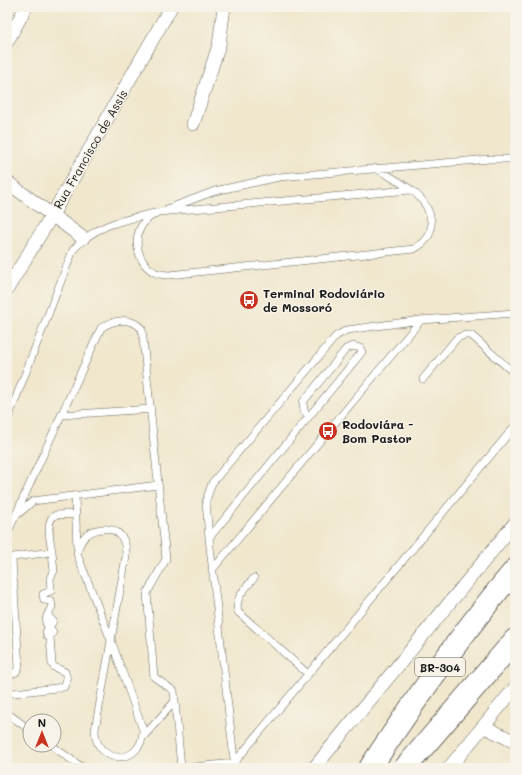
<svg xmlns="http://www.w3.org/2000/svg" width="522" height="775" font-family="Mali,sans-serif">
	<rect width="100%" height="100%" fill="#f7f3e8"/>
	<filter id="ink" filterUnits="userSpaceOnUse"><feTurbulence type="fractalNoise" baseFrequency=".025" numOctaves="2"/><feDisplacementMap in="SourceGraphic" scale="8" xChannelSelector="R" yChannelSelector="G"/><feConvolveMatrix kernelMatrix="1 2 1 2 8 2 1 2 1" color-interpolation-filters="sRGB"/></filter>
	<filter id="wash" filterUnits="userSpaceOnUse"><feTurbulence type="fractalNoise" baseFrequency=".012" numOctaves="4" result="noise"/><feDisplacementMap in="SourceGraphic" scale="16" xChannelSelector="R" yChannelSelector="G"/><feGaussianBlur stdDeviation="0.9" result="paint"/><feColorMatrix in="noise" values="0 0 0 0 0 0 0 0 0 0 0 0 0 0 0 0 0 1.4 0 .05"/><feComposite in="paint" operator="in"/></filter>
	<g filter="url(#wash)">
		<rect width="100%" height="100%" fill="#f0e7cd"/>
	</g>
	<g filter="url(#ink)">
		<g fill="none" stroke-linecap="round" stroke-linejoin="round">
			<defs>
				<path id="lane" d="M376,168c22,14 53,26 55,54 1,14 -6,21 -17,27l-245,26c-4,0 -9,-1 -13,-2 -19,-9 -25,-36 -11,-52 3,-3 9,-6 13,-9l252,-22
					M167,209l48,-18 64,-14 211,-18h25
					M423,379l34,-41 8,-3h6l44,39
					M61,415l90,-6
					M7,421l66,-171c22,-26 51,-30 82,-37
					M75,496l2,51
					M16,516l17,-15 125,-16
					M7,534l94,-206c13,-9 30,-11 41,1l24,230 -19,34 7,84 20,14 7,77
					M209,538l153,-186 -2,-4 -7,-2 -7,3 -43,53 1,9 5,5
					M52,552c-1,-9 -8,-33 4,-37 5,-1 14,0 20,-1
					M212,570l209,-250
					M254,578c-9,11 -20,20 -16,34l70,62
					M112,643l31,87c0,36 -48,36 -48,0l31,-173c0,-7 0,-15 -5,-21 -10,-12 -33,-8 -40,6 -2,3 -3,8 -4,12l35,89
					M7,676l9,-4 3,-5 -7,-107 1,-3 39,-5 2,19 -4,7 1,13 -8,3 1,6 7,1 1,6c-3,3 -7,13 -6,16 1,4 5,6 7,9l-3,5 -3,-1 -1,-4 7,-11 -5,-5
					M7,689l3,3 4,1 50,-6 3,-8 -2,-7 -11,-5 -2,-3 -2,-27
					M7,713l23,17
					M143,737l32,-36
					M51,745l32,23
					M185,768l49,-5 281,-337
					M235,768l-26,-230 -3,-37 6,-18 124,-147 11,-6 74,-10 94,-7"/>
				<path id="street" d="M7,42l19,-35
					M193,124l26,-79 5,-38
					M7,182l76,56
					M7,289l45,-74 119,-208
					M485,727l30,15
					M314,768l201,-245
					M449,768l66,-80"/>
				<path id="highway" d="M370,768c45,-68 92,-136 145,-198
					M405,768l110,-128"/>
			</defs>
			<use href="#lane" stroke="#66635a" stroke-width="8"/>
			<use href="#street" stroke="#66635a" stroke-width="14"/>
			<use href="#highway" stroke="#66635a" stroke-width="24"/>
			<use href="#lane" stroke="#fff" stroke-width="7"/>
			<use href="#street" stroke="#fff" stroke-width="13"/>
			<use href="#highway" stroke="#fff" stroke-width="22"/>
		</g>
	</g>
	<defs>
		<symbol id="bus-disc" viewBox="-11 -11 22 22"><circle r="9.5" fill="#c8321e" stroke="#f7f3e8"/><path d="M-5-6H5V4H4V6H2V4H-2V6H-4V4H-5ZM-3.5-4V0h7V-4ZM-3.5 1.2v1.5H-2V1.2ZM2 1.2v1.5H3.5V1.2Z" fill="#fff"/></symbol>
	</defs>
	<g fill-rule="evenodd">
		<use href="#bus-disc" x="238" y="289" width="22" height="22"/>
		<use href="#bus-disc" x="317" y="420" width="22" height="22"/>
	</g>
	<g text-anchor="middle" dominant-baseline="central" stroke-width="3" stroke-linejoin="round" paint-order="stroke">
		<rect fill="#f7f3e8" stroke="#5e5c59" stroke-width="1" x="415" y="658" width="50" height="18" rx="3"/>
		<g font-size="11" font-weight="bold" fill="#1c1c1c">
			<text x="440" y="667">BR-304</text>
		</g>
		<g font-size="12" fill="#1c1c1c" stroke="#f7f3e8">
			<text transform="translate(90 149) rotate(-60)">Rua Francisco de Assis</text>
		</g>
		<g font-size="12" font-weight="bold" fill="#1c1c1c" stroke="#f7f3e8" text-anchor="start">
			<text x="263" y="293">Terminal Rodoviário<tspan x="263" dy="14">de Mossoró</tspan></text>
			<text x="342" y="424">Rodoviára -<tspan x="342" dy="14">Bom Pastor</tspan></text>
		</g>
	</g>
	<rect width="522" height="775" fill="none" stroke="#f7f3e8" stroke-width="24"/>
	<g transform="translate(42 733)"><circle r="19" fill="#f7f3e8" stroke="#9f9d96"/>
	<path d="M0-3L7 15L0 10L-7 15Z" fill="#c8321e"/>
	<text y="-6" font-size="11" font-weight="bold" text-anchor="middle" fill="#1c1c1c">N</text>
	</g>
</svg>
